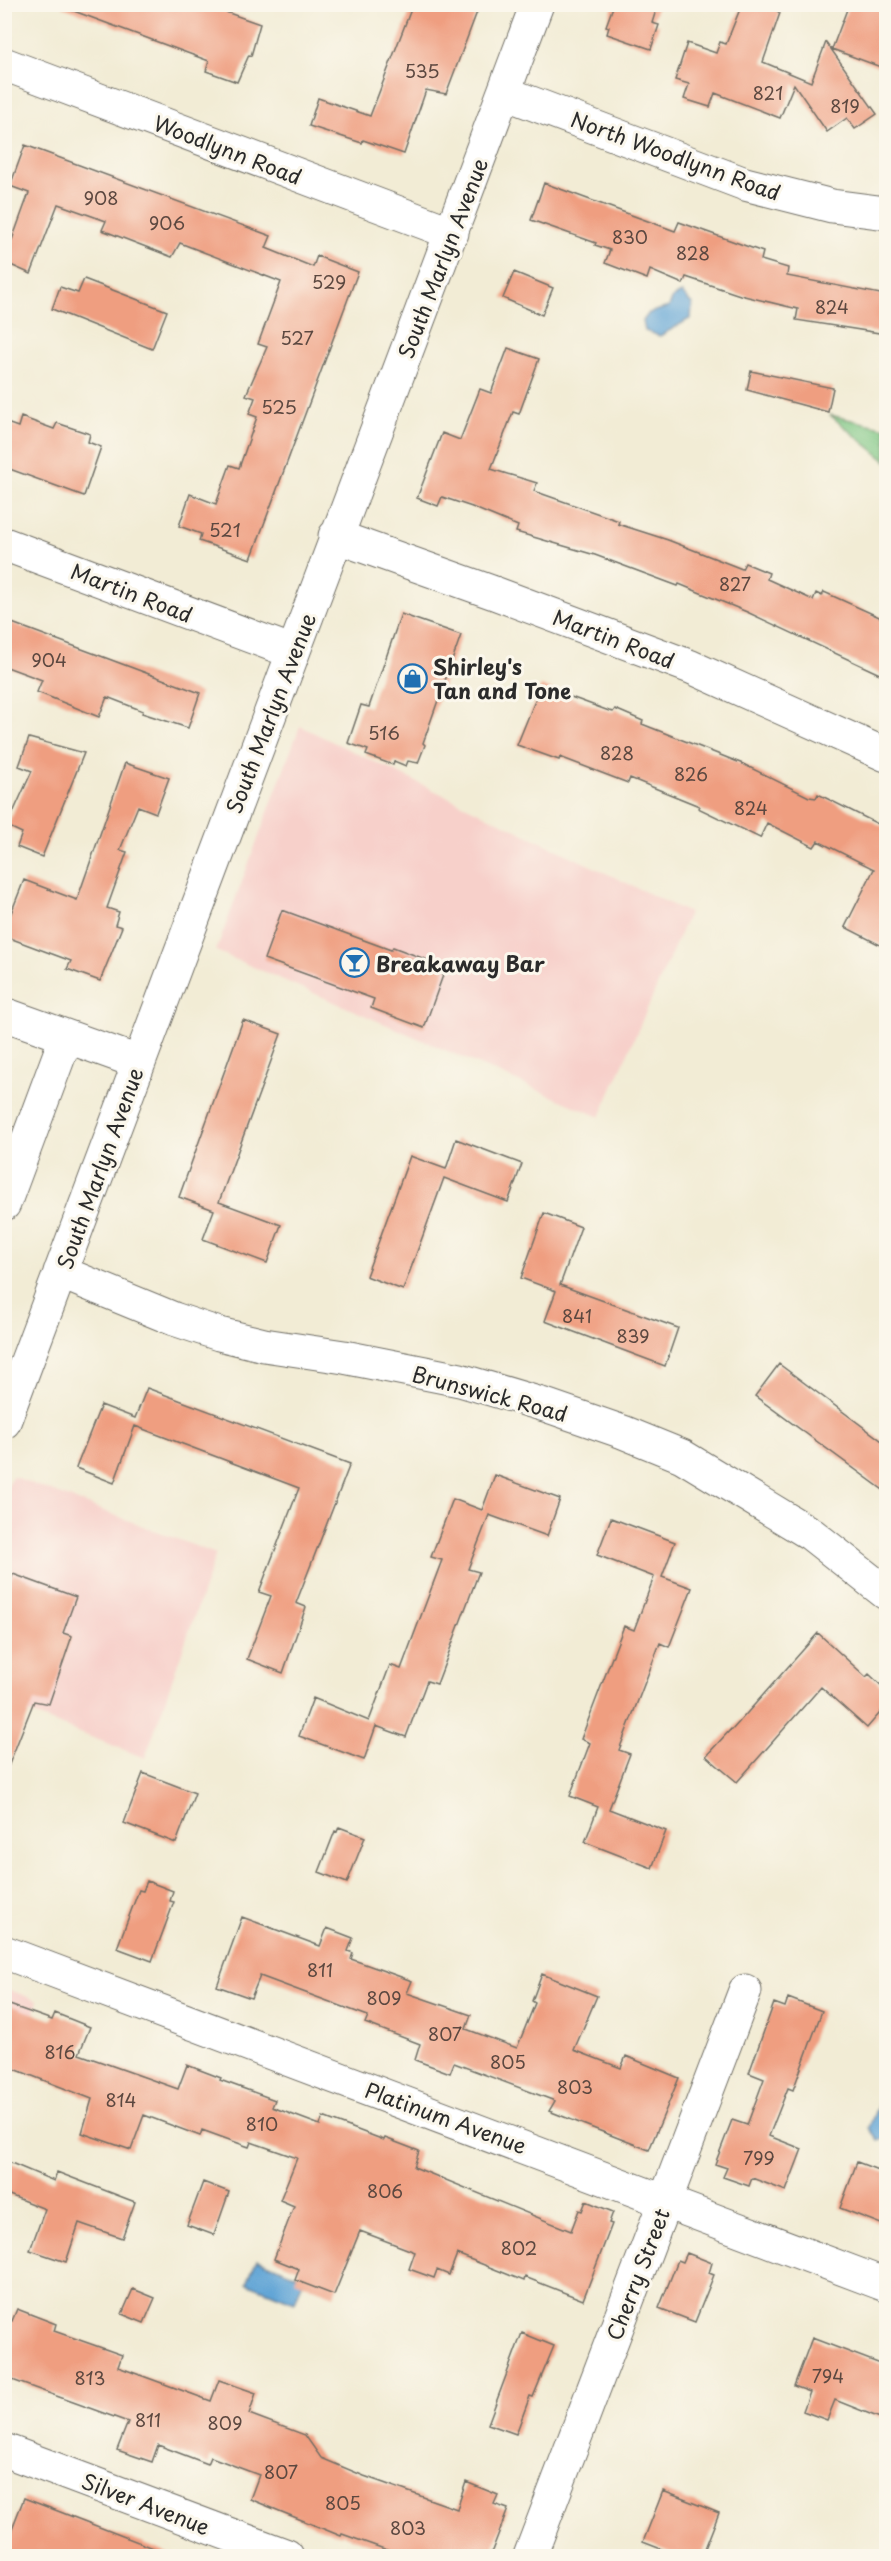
<svg xmlns="http://www.w3.org/2000/svg" width="891" height="2561" font-family="'Playpen Sans',sans-serif">
	<rect width="100%" height="100%" fill="#fbf7ec"/>
	<filter id="ink" filterUnits="userSpaceOnUse"><feTurbulence type="fractalNoise" baseFrequency=".0167" numOctaves="2"/><feDisplacementMap in="SourceGraphic" scale="12" xChannelSelector="R" yChannelSelector="G"/><feConvolveMatrix kernelMatrix="1 2 1 2 8 2 1 2 1" color-interpolation-filters="sRGB"/></filter>
	<filter id="wash" filterUnits="userSpaceOnUse"><feTurbulence type="fractalNoise" baseFrequency=".008" numOctaves="4" result="noise"/><feDisplacementMap in="SourceGraphic" scale="24" xChannelSelector="R" yChannelSelector="G"/><feGaussianBlur stdDeviation="1.35" result="paint"/><feColorMatrix in="noise" values="0 0 0 0 0 0 0 0 0 0 0 0 0 0 0 0 0 1.4 0 .05"/><feComposite in="paint" operator="in"/></filter>
	<g filter="url(#wash)">
		<rect width="100%" height="100%" fill="#f2ecd5"/>
		<path fill="#f7d0ca" d="M300,726l389,187 -89,204 -384,-166z
			M12,1476l204,78 -71,204 -140,-54 -1,-208z
			M5,1988l33,13 -33,90z"/>
		<path fill="#7ec683" stroke="#547857" stroke-width="1.5" d="M830,415l56,13v33z"/>
		<path fill="#62a5d6" stroke="#466880" stroke-width="1.5" d="M682,293l10,11 -1,14 -31,18 -15,-5 -2,-10 6,-8 20,-6 4,-10z
			M886,2090v48l-8,2 -9,-12 14,-37z
			M257,2259l47,19 -9,24 -48,-19z"/>
		<g id="blocks">
			<path fill="#ef9e80" d="M64,4h139l57,20 -9,32 -2,-1 -12,27 -31,-11 3,-10 -146,-54z
				M413,4h67l-34,90 -20,-4 -22,64 -41,-14 -1,3 -53,-17 9,-28 52,18z
				M614,4h44l-6,19 7,2 -8,24 -44,-15 2,-7 -3,-1z
				M742,4h37l-2,7 3,2 -17,49 48,20 15,-40 51,72 -22,15 -8,-11 -20,14 -33,-48 -14,34 -65,-25 -5,14 -26,-8 5,-15 -14,-4 12,-37 29,10 4,-11 6,2z
				M849,4h37v65l-54,-20z
				M25,145l246,91 -5,12 47,19 4,-11 41,16 -107,287 -52,-18 2,-7 -22,-8 11,-32 26,10 14,-39 9,3 18,-51 -8,-3 6,-16 -9,-3 21,-48 -9,-3 23,-62 -101,-39 -8,14 -70,-27 4,-9 -48,-17 -27,70 -27,-12 25,-69 -19,-7z
				M544,183l131,48 4,-9 84,30 -2,8 27,8 -1,8 99,19v39l-90,-14 2,-11 -58,-14 -54,-18 -3,7 -33,-14 -3,9 -42,-16 5,-13 -15,-5 1,-2 -65,-23z
				M514,272l39,16 -11,27 -39,-17z
				M84,279l83,32 -15,38 -100,-40 8,-22 18,6z
				M508,348l31,11 -20,55 -6,-2 -22,57 46,14 -3,8 85,30 -1,3 50,16 74,29 3,-6 24,10 -2,6 46,21 3,-7 6,3 2,-4 62,28v57l-139,-65 -68,-28 -1,2 -83,-31 -79,-23 2,-6 -46,-19 -30,-10 -4,9 -21,-8 25,-65 18,7 20,-51 11,4z
				M751,371l82,17 -5,24 -81,-22z
				M21,417l33,12 3,-6 33,11 -2,8 13,5 -17,49 -80,-29v-45l14,5z
				M401,614l60,21 -38,108 2,2 -7,18 -10,-2 -2,5 -12,-5 -1,4 -27,-10 2,-5 -20,-7 13,-38 8,2z
				M4,620l196,73 -12,35 -46,-15 1,-2 -36,-14 -8,20 -62,-25 5,-12 -38,-14z
				M541,686l68,25 4,1 2,-3 28,12 -1,3 101,40 66,33 7,1 2,-4 68,34v120l-41,-21 29,-58 -56,-28 -4,6 -47,-24 -7,15 -62,-30 1,-2 -69,-28 -2,5 -68,-26 -1,3 -42,-15z
				M29,738l55,15 -42,104 -25,-10 5,-14 -15,-7 25,-55 -13,-5z
				M125,763l44,15 -13,35 -18,-7 -18,44 7,2 -20,56 12,4 -4,13 7,2 -22,54 -33,-12 4,-8 -67,-25v-5l20,-51 53,20z
				M282,910l109,40 2,-3 53,20 -22,61 -53,-20 3,-9 -110,-40z
				M243,1020l38,14 -62,168 62,23 -14,38 -64,-24 11,-29 -35,-13z
				M456,1139l66,25 -14,38 -64,-24 -41,112 -37,-14 44,-120 36,13z
				M544,1213l37,14 -21,58 118,43 -13,38 -120,-45 11,-30 -35,-13z
				M779,1364l107,80v48l-131,-96z
				M147,1388l203,76 -54,139 10,4 -23,66 -36,-14 24,-63 -12,-4 40,-104 -164,-62 -21,57 -38,-15 25,-63 34,13z
				M495,1475l65,24 -13,37 -58,-21 -21,54 11,3 -42,112 -10,-3 -21,56 -30,-11 -12,34 -65,-24 14,-38 56,23 21,-56 11,4 41,-109 -11,-3 22,-58 29,11z
				M611,1518l64,24 -13,35 30,11 -23,59 -9,-4 -41,107 11,4 -21,55 57,22 -14,37 -67,-26 13,-35 -28,-11 20,-53 -9,-4 43,-113 10,4 20,-53 -57,-22z
				M13,1574l63,23 -13,36 9,3 -23,68 -15,-3 -28,71 -2,-174z
				M818,1633l48,44 3,-3 17,16v16l-19,22 -46,-41 -84,95 -31,-26 25,-27 1,1z
				M143,1773l52,20 -19,50 -52,-20z
				M339,1827l26,10 -18,46 -28,-11 16,-41 2,1z
				M147,1881l26,10 -3,10 4,1 -22,59 -35,-13 22,-58 4,1z
				M242,1917l78,29 7,-18 26,10 -5,13 5,2 -2,6 61,22 -5,12 64,22 -5,14 51,19 18,-45 -3,-2 10,-27 55,22 -23,54 47,18 5,-12 53,22 -30,72 -100,-39 6,-10 -101,-38 -4,10 -35,-13 5,-16 -55,-21 3,-7 -11,-4 -97,-36 -9,22 -34,-12z
				M788,1998l34,13 -29,79 -5,-2 -19,48 33,13 -16,42 -34,-13 -3,8 -26,-9 4,-9 -12,-4 17,-44 15,5 17,-46 -15,-6 25,-70 11,4z
				M4,2003l48,17 3,-7 35,14 -11,27 99,35 9,-24 34,13 -1,2 55,20 -3,7 48,18 3,-8 61,23 1,-2 34,13 -5,16 157,64 8,-21 3,1 4,-10 27,11 -4,11 3,1 -29,76 -58,-23 -1,4 -67,-27 -8,21 -12,-5 -3,8 -25,-9 6,-17 -55,-21 -26,64 -39,-15 4,-11 -25,-10 20,-53 -14,-6 17,-42 -46,-16 -2,5 -47,-17 -2,6 -56,-21 -13,35 -49,-17 10,-34 -88,-34z
				M4,2160l50,21 3,-9 78,30 -13,36 -43,-15 -13,39 -36,-12 15,-41 -41,-16z
				M857,2162l29,11v53l-46,-18z
				M203,2182l26,10 -15,43 -27,-10z
				M687,2253l25,10 -3,10 5,2 -19,47 -36,-14 19,-48 5,2z
				M133,2289l22,9 -11,25 -22,-9z
				M17,2309l39,15 -2,7 68,24 -4,12 93,34 8,-21 37,13 -7,21 56,21 16,23 43,18 93,33 9,-27 32,13 -4,9 14,5 -18,47h-86l-62,-22 -1,2 -91,-37 9,-24 -48,-18 -3,7 -50,-19 -6,17 -35,-12 11,-28 -124,-45v-60l8,4z
				M522,2333l32,13 -21,51 -3,-1 -14,38 -28,-10z
				M812,2338l74,28v36l-6,16 -45,-18 -8,20 -24,-9 7,-19 -16,-6z
				M663,2491l56,22 -17,43h-23l-36,-14z
				M24,2498l145,56v2h-165v-7z"/>
		</g>
	</g>
	<g filter="url(#ink)">
		<use href="#blocks" fill-opacity="0" stroke="#716f66" stroke-width="1.5"/>
		<g fill="none" stroke-linecap="round" stroke-linejoin="round">
			<defs>
				<path id="minor" d="M4,64l448,169
					M505,93l240,91 87,22 54,7
					M335,536l162,58 194,73 195,88
					M4,544l289,108
					M4,1014l134,48
					M4,1204l62,-167
					M60,1272l114,47 45,15 45,11 80,12 116,23 88,26 75,26 59,24 129,78 75,59
					M4,1422l533,-1418
					M4,1952l882,333
					M4,2450l283,106
					M530,2556l215,-565"/>
			</defs>
			<use href="#minor" stroke="#716f66" stroke-width="35"/>
			<use href="#minor" stroke="#fff" stroke-width="33"/>
		</g>
	</g>
	<defs>
		<symbol id="shop-ring" viewBox="-11 -11 22 22"><circle r="9.5" fill="#fbf7ec" stroke="#1f6fb2" stroke-width="1.5"/><path d="M-5-2.5h2.3a2.7 3.5 0 0 1 5.4 0H5L5.5 6h-11ZM-1.5-2.5h3a1.5 2.3 0 0 0-3 0Z" fill="#1f6fb2"/></symbol>
		<symbol id="bar-ring" viewBox="-11 -11 22 22"><circle r="9.5" fill="#fbf7ec" stroke="#1f6fb2" stroke-width="1.5"/><path d="M-6-5H6L.8 .8V4.5H3.5V6h-7V4.5H-.8V.8Z" fill="#1f6fb2"/></symbol>
	</defs>
	<g fill-rule="evenodd">
		<use href="#shop-ring" x="396" y="662" width="33" height="33"/>
		<use href="#bar-ring" x="338" y="946" width="33" height="33"/>
	</g>
	<g text-anchor="middle" dominant-baseline="central" stroke-width="6" stroke-linejoin="round" paint-order="stroke">
		<g font-size="18" fill="#5c4840">
			<text x="422" y="70">535</text>
			<text x="768" y="92">821</text>
			<text x="845" y="105">819</text>
			<text x="101" y="197">908</text>
			<text x="167" y="222">906</text>
			<text x="630" y="236">830</text>
			<text x="693" y="252">828</text>
			<text x="329" y="281">529</text>
			<text x="832" y="306">824</text>
			<text x="297" y="337">527</text>
			<text x="279" y="406">525</text>
			<text x="225" y="529">521</text>
			<text x="735" y="583">827</text>
			<text x="49" y="659">904</text>
			<text x="384" y="732">516</text>
			<text x="617" y="752">828</text>
			<text x="691" y="773">826</text>
			<text x="751" y="807">824</text>
			<text x="577" y="1315">841</text>
			<text x="633" y="1335">839</text>
			<text x="320" y="1969">811</text>
			<text x="384" y="1997">809</text>
			<text x="445" y="2033">807</text>
			<text x="60" y="2051">816</text>
			<text x="508" y="2061">805</text>
			<text x="575" y="2086">803</text>
			<text x="121" y="2099">814</text>
			<text x="262" y="2123">810</text>
			<text x="759" y="2157">799</text>
			<text x="385" y="2190">806</text>
			<text x="519" y="2247">802</text>
			<text x="828" y="2375">794</text>
			<text x="90" y="2377">813</text>
			<text x="148" y="2419">811</text>
			<text x="225" y="2422">809</text>
			<text x="281" y="2471">807</text>
			<text x="343" y="2502">805</text>
			<text x="408" y="2527">803</text>
		</g>
		<g font-size="21" fill="#2b2b2b" stroke="#fbf7ec">
			<text transform="translate(228 149) rotate(21)">Woodlynn Road</text>
			<text transform="translate(676 155) rotate(20)">North Woodlynn Road</text>
			<text transform="translate(442 258) rotate(-69)">South Marlyn Avenue</text>
			<text transform="translate(132 592) rotate(21)">Martin Road</text>
			<text transform="translate(614 638) rotate(21)">Martin Road</text>
			<text transform="translate(270 713) rotate(-69)">South Marlyn Avenue</text>
			<text transform="translate(99 1168) rotate(-70)">South Marlyn Avenue</text>
			<text transform="translate(490 1393) rotate(15)">Brunswick Road</text>
			<text transform="translate(446 2117) rotate(20)">Platinum Avenue</text>
			<text transform="translate(637 2274) rotate(-69)">Cherry Street</text>
			<text transform="translate(146 2503) rotate(21)">Silver Avenue</text>
		</g>
		<g font-size="21" font-weight="bold" fill="#2b2b2b" stroke="#fbf7ec" text-anchor="start">
			<text x="433" y="666">Shirley's<tspan x="433" dy="24">Tan and Tone</tspan></text>
			<text x="376" y="963">Breakaway Bar</text>
		</g>
	</g>
	<rect width="891" height="2561" fill="none" stroke="#fbf7ec" stroke-width="24"/>
</svg>
